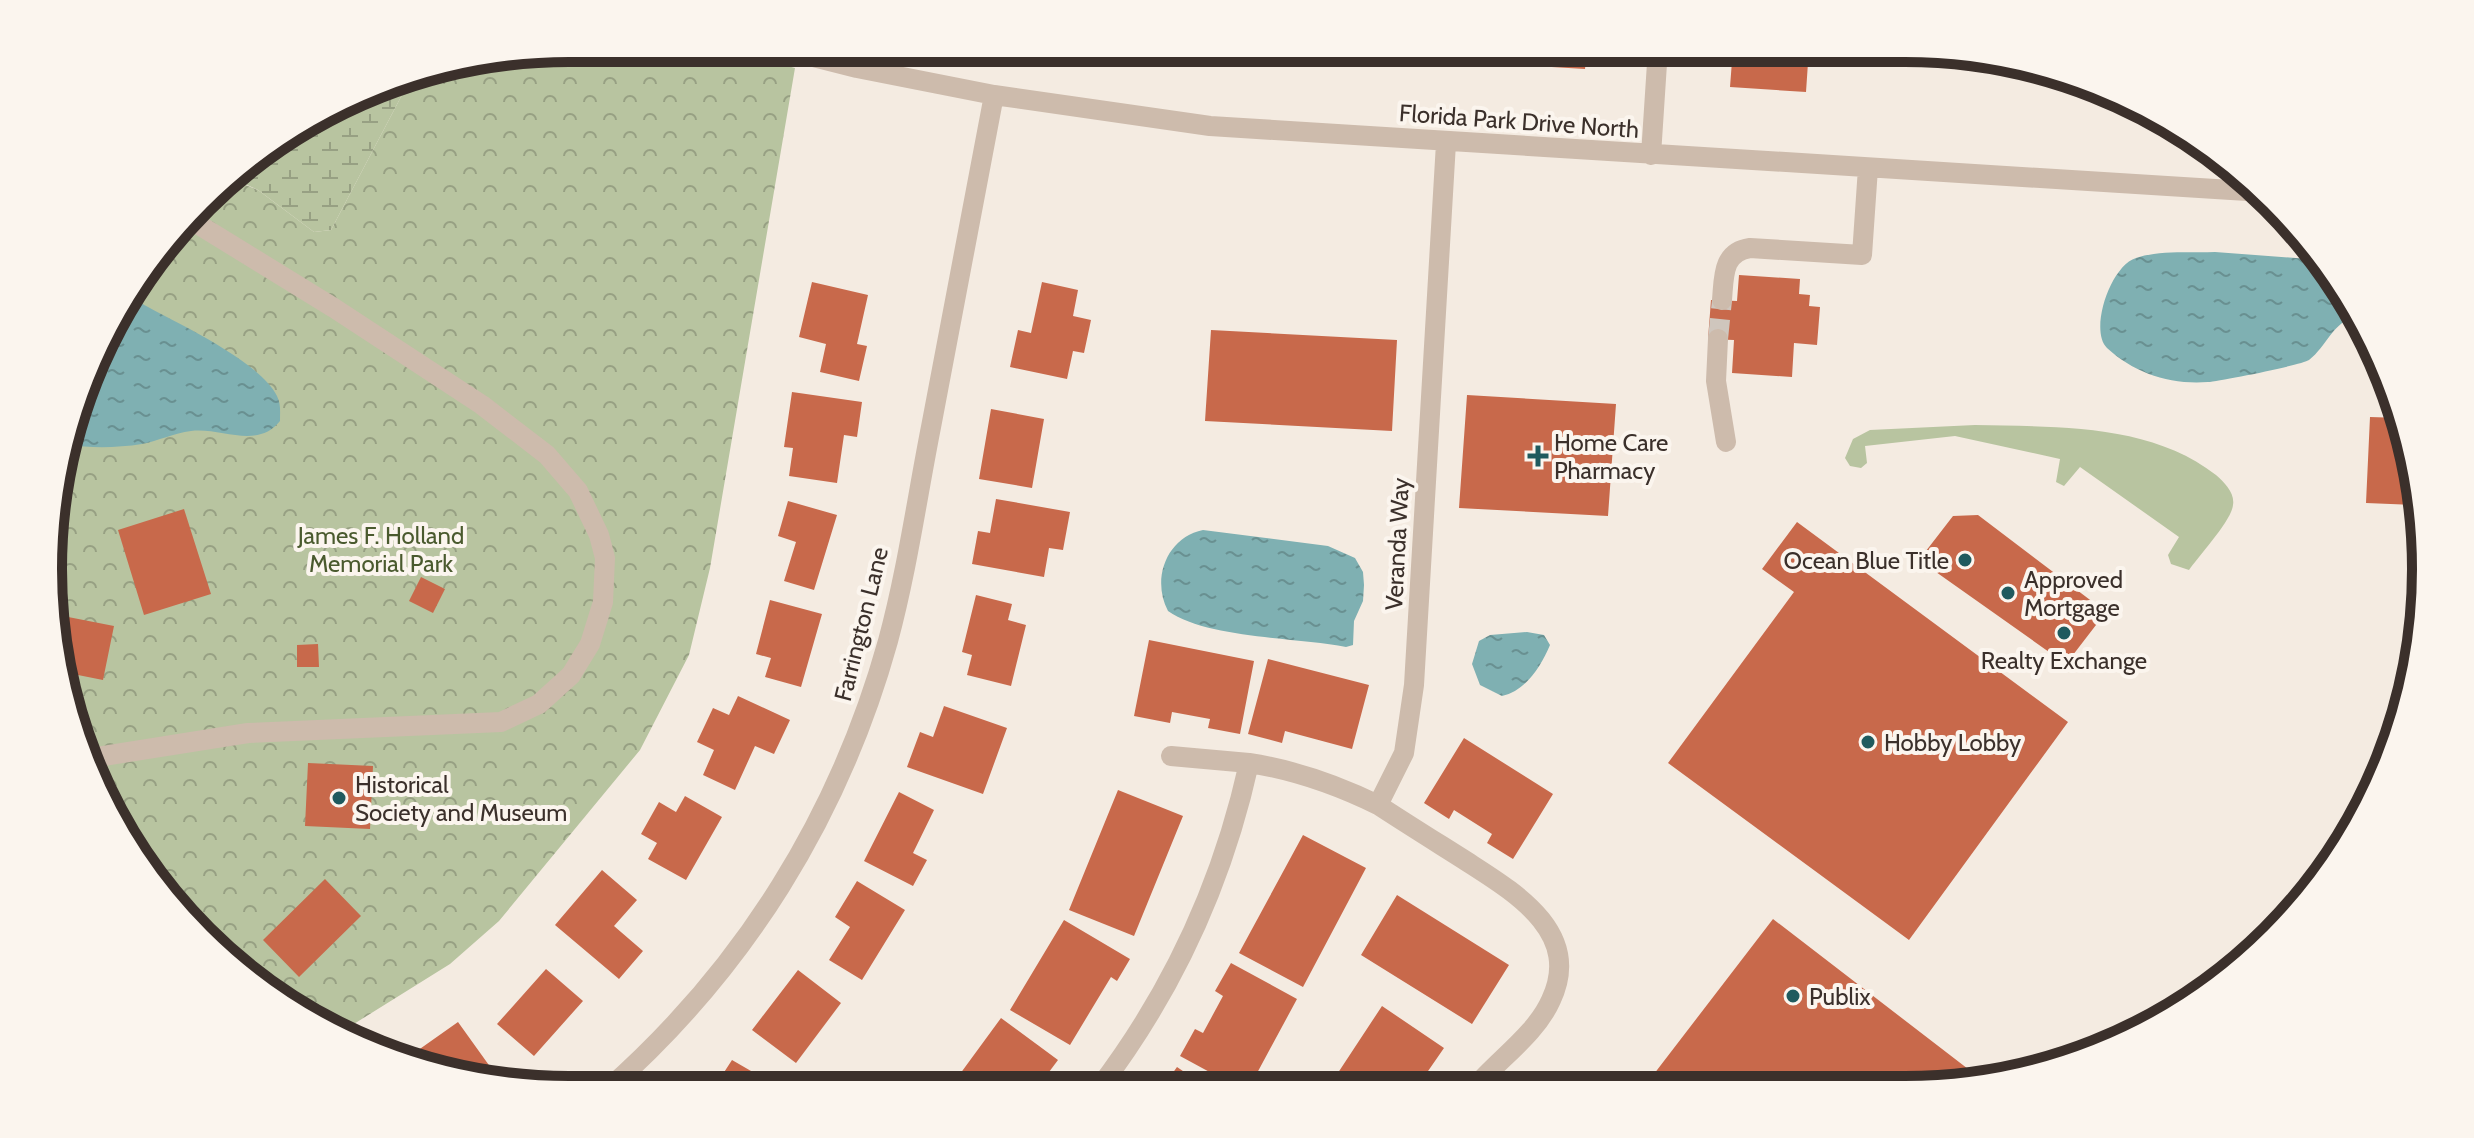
<svg xmlns="http://www.w3.org/2000/svg" width="2474" height="1138" font-family="Cabin,sans-serif">
	<defs>
		<pattern id="wetland-marsh" width="20" height="14" patternUnits="userSpaceOnUse" patternTransform="scale(2)"><rect width="20" height="14" fill="#b8c4a0"/><path d="M1 5h8M5 5V1M11 12h8M15 12V8" fill="none" stroke="#97a083"/></pattern>
		<pattern id="park-crowns" width="20" height="18" patternUnits="userSpaceOnUse" patternTransform="scale(2)"><rect width="20" height="18" fill="#b8c4a0"/><path d="M2 6a3 3 0 1 1 6 0M12 15a3 3 0 1 1 6 0" fill="none" stroke="#97a083"/></pattern>
		<pattern id="water-ripples" width="26" height="14" patternUnits="userSpaceOnUse" patternTransform="scale(2)"><rect width="26" height="14" fill="#7fb0b2"/><path d="M2 4q2-2 4 0t4 0M15 11q2-2 4 0t4 0" fill="none" stroke="#699091"/></pattern>
	</defs>
	<rect width="100%" height="100%" fill="#f4ebe1"/>
	<path fill="#b8c4a0" d="M1975,425c80,2 175,-2 241,50 9,8 19,18 17,30 -1,15 -35,52 -44,65l-18,-6 -3,-9 11,-18 -99,-70 -16,19 -8,-4 4,-23 -105,-23 -90,10 2,17 -6,5 -11,-2 -5,-8 8,-19 17,-9z"/>
	<path fill="url(#wetland-marsh)" d="M413,74l-82,156 -17,2 -56,-42 -31,-14 174,-100z"/>
	<path fill="url(#park-crowns)" d="M569,48h152l74,20 -85,500 -21,87 -49,95 -141,171 -49,43 -109,68 -116,-72 -107,-131 -60,-159v-202l60,-160 108,-131 32,13 56,42 17,-2 82,-156z"/>
	<path fill="url(#water-ripples)" d="M2215,252l107,8 16,19 19,36c-25,8 -30,31 -48,45 -7,5 -89,21 -101,22 -38,3 -74,-9 -101,-34 -18,-17 3,-82 29,-90 23,-8 55,-5 79,-6z
		M128,296c37,22 130,62 149,100 4,8 3,16 3,25 -23,29 -59,6 -89,10 -17,2 -33,10 -49,13 -25,4 -50,4 -75,1l51,-137z
		M1203,530l125,16 27,12 8,14 1,13 -1,16 -9,20 -1,24 -7,2c-49,-10 -138,-8 -178,-36 -17,-32 -1,-74 35,-81z
		M1527,632l17,3 6,10c-9,21 -24,46 -48,51l-22,-11 -8,-21 7,-23 11,-6z"/>
	<path fill="#c8694b" d="M1408,48h67l-2,13 -66,-5z
		M1537,48h50l-2,21 -50,-3z
		M1733,48h76l-3,44 -76,-5z
		M1739,275l61,4 -1,15 11,1 -1,11 11,1 -3,38 -23,-2 -2,34 -60,-4 2,-33 -26,-1 3,-39 26,1z
		M812,282l56,13 -11,49 10,2 -8,35 -39,-9 6,-28 -27,-7z
		M1042,282l36,8 -5,26 18,4 -7,33 -11,-2 -6,28 -57,-12 8,-37 13,3z
		M1211,330l186,10 -5,91 -187,-10z
		M792,392l70,10 -5,35 -13,-2 -7,48 -48,-7 4,-28 -9,-1z
		M1467,395l149,9 -8,112 -149,-8z
		M991,409l53,10 -12,69 -53,-9z
		M2370,417l31,1 15,49 5,50h-6v-12l-49,-2z
		M996,499l74,13 -7,38 -14,-2 -5,29 -72,-13 6,-33 12,2z
		M788,501l49,14 -23,75 -30,-9 12,-39 -18,-6z
		M184,509l27,85 -67,21 -26,-85z
		M1978,515l128,97 -40,52 -147,-104 34,-44z
		M1797,522l271,200 -159,218 -241,-177 126,-171 -32,-23z
		M421,577l24,12 -12,24 -24,-12z
		M976,595l36,9 -4,16 18,5 -15,61 -44,-11 5,-20 -10,-3z
		M770,600l52,14 -21,73 -36,-10 6,-19 -15,-4z
		M58,615l56,11 -11,54 -45,-9z
		M1149,640l105,21 -14,73 -32,-6 2,-9 -38,-7 -2,11 -36,-7z
		M318,644l1,23h-22v-22z
		M1268,659l101,26 -17,64 -67,-18 -3,12 -34,-9z
		M738,696l52,24 -16,34 -19,-8 -20,44 -32,-15 11,-25 -17,-8 16,-34 16,7z
		M944,706l63,22 -24,66 -76,-27 13,-35 13,5z
		M1464,738l89,56 -40,65 -26,-16 5,-9 -38,-24 -5,9 -25,-16z
		M308,763l65,3 -3,63 -65,-3z
		M1118,790l65,26 -49,120 -65,-26z
		M899,792l35,18 -21,43 14,7 -14,26 -49,-25z
		M685,796l37,21 -36,63 -38,-21 9,-16 -16,-9 18,-32 17,10z
		M1303,835l63,33 -63,119 -64,-34z
		M602,870l35,30 -23,26 29,25 -24,28 -64,-54z
		M325,879l36,37 -62,61 -36,-37z
		M857,881l48,29 -43,70 -33,-20 21,-33 -15,-10z
		M1397,895l112,70 -37,59 -111,-69z
		M1773,919l199,153 -10,14 -318,1z
		M1064,920l66,39 -13,22 -6,-4 -41,68 -60,-35z
		M1231,963l66,36 -48,89h-10l-59,-32 15,-27 8,4 20,-37 -8,-5z
		M546,969l37,32 -49,55 -37,-32z
		M798,970l43,33 -45,60 -44,-33z
		M1382,1006l62,42 -27,39 -89,1z
		M1001,1018l57,42 -21,28 -88,1z
		M458,1022l38,53 -89,-17z
		M732,1060l50,29 -63,1 4,-8 -4,-2z
		M1177,1067l31,21h-46z"/>
	<g fill="none" stroke-linecap="round" stroke-linejoin="round">
		<path stroke="#cfc6bd" stroke-width="20" stroke-dasharray="20 10" stroke-linecap="butt" d="M1718,339l4,-39"/>
		<path stroke="#cdbbac" stroke-width="20" d="M778,48l79,20 137,27 216,31 1053,66
			M1651,155l7,-107
			M1722,300c2,-23 0,-48 28,-52l112,7 6,-87
			M1718,339l-2,42 10,61
			M1171,756l78,7
			M91,758l157,-25 253,-11 38,-18 32,-29 19,-31 13,-42 2,-44 -6,-23 -21,-44 -31,-36 -65,-50 -148,-97 -143,-88
			M1378,805c29,19 58,37 88,56 48,31 117,71 85,139 -15,34 -52,59 -76,87
			M1099,1088c73,-96 124,-207 150,-325 46,7 86,21 129,42l26,-52 10,-68 32,-542
			M607,1090c137,-121 232,-273 281,-449 19,-70 29,-143 43,-214 21,-111 42,-221 63,-332"/>
	</g>
	<g fill="#1f5a5e" stroke="#fbf5ee" stroke-width="3">
		<path d="M1534 444h8v8h8v8h-8v8h-8v-8h-8v-8h8z"/>
		<circle cx="1965" cy="560" r="8"/>
		<circle cx="2008" cy="593" r="8"/>
		<circle cx="2064" cy="633" r="8"/>
		<circle cx="1868" cy="742" r="8"/>
		<circle cx="339" cy="798" r="8"/>
		<circle cx="1793" cy="996" r="8"/>
	</g>
	<g text-anchor="middle" dominant-baseline="central" stroke-width="8" stroke-linejoin="round" paint-order="stroke">
		<g font-size="24" fill="#3b302b" stroke="#fbf5ee">
			<text transform="translate(1519 121) rotate(4)">Florida Park Drive North</text>
			<text transform="translate(1397 544) rotate(-87)">Veranda Way</text>
			<text transform="translate(861 624) rotate(-76)">Farrington Lane</text>
		</g>
		<g font-size="24" fill="#3b302b" stroke="#fbf5ee" text-anchor="start">
			<text x="1554" y="442">Home Care<tspan x="1554" dy="28">Pharmacy</tspan></text>
			<text x="1949" y="560" text-anchor="end">Ocean Blue Title</text>
			<text x="2024" y="579">Approved<tspan x="2024" dy="28">Mortgage</tspan></text>
			<text x="2064" y="660" text-anchor="middle">Realty Exchange</text>
			<text x="1884" y="742">Hobby Lobby</text>
			<text x="355" y="784">Historical<tspan x="355" dy="28">Society and Museum</tspan></text>
			<text x="1809" y="996">Publix</text>
		</g>
		<g font-size="24" fill="#4a5a2e" stroke="#fbf5ee">
			<text x="381" y="535">James F. Holland<tspan x="381" dy="28">Memorial Park</tspan></text>
		</g>
	</g>
	<path d="M0 0H2474V1138H0ZM569 62H1905A507 507 0 0 1 2412 569V569A507 507 0 0 1 1905 1076H569A507 507 0 0 1 62 569V569A507 507 0 0 1 569 62Z" fill="#fbf5ee" fill-rule="evenodd"/>
	<path fill="none" stroke="#3b302b" stroke-width="10" d="M569 62H1905A507 507 0 0 1 2412 569V569A507 507 0 0 1 1905 1076H569A507 507 0 0 1 62 569V569A507 507 0 0 1 569 62Z"/>
</svg>
